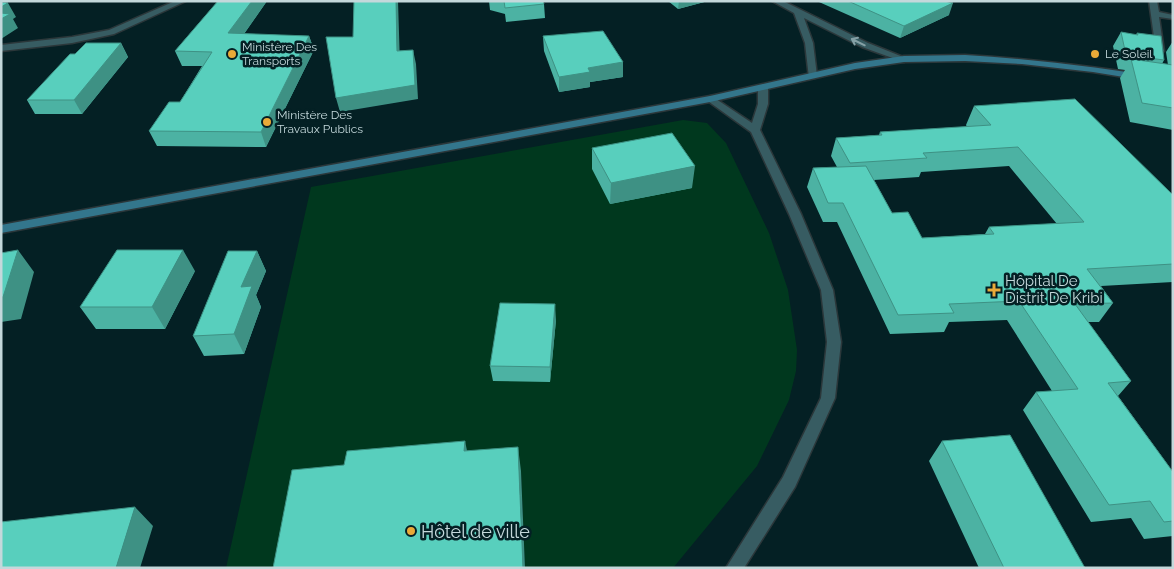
<svg xmlns="http://www.w3.org/2000/svg" width="1174" height="569" font-family="Raleway,sans-serif">
	<rect width="100%" height="100%" fill="#042024"/>
	<path fill="#00381e" d="M683,120l24,3 19,20 43,90 19,57 9,60 -1,21 -7,29 -32,66 -84,102h-148l-4,-97 -229,97h-66l85,-381z"/>
	<g fill="none" stroke-linecap="round" stroke-linejoin="round">
		<defs>
			<path id="street" d="M175,1h11l-72,33 -42,9 -71,8v-6l71,-8 37,-7z
				M772,1h11l85,42 40,16 -4,3 -3,-1 -39,-14 -58,-29 9,25 4,33 -2,2h-6l-4,-35 -11,-30z
				M1149,1h8l2,11 14,3v4l-14,-2 5,34 -4,3 -4,-3z
				M763,85l5,3v16l-8,26 41,84 32,76 8,52 -6,56 -40,89 -51,81h-18l57,-91 38,-79 6,-56 -6,-52 -32,-76 -38,-82 -46,-33 5,-3 3,1 39,26 6,-19v-16z"/>
			<path id="secondary" d="M965,55c70,4 139,13 208,24v6l-80,-13 -71,-8 -57,-3 -61,1 -49,7 -145,33 -709,131v-8l709,-129 145,-33 49,-7z"/>
		</defs>
		<use href="#street" stroke="#2b373a" stroke-width="3"/>
		<use href="#secondary" stroke="#2b373a" stroke-width="3"/>
		<use href="#street" fill="#375c62" fill-rule="evenodd"/>
		<use href="#secondary" fill="#33768c" fill-rule="evenodd"/>
	</g>
	<path fill="#4cb2a3" fill-rule="evenodd" d="M218,1h49l-23,33 65,2 5,14 -48,97 -109,-1 -8,-15 31,-29 22,-36h-20l-7,-15z
		M489,1h54l1,3 1,14 -39,4 -1,-8 -15,-4z
		M668,1h40l-30,8z
		M819,1h125l5,14 -49,23 -81,-36z
		M1121,32l15,3 1,-2 27,27 -2,4 6,1 -2,-13 7,-11v89l-43,-8 -10,-44 5,-8 -7,-1 -5,-23z
		M543,36l80,26v15l-33,5v5l-31,5 -15,-41z
		M121,43l7,14 -46,57h-47l-8,-14 48,-46z
		M974,106l199,89v87l-72,4 12,17 -14,19h-11l43,59 -13,15 55,76v64l-29,3 -13,-21 -40,4 -68,-112 13,-18 16,-1 -45,-71 -58,2 -5,10 -54,2 -53,-112h-14l-16,-35 6,-19 24,-1 -6,-11 5,-18 43,-3 1,-3 87,-5 -1,-2zM1009,166l48,58 -68,3 -4,7 -63,4 -30,-25 -18,-33 45,-3 2,-5z
		M592,148l100,40 -82,16 -18,-35z
		M257,251l9,20 -10,24 5,12 -17,47 -40,2 -11,-20z
		M195,271l-30,58h-69l-16,-22z
		M556,320l-6,62 -57,-1 -3,-15z
		M942,441l143,127h-106l-50,-107z"/>
	<path fill="#3e9184" d="M252,1h15l-33,47 -6,-15z
		M396,1h2l2,64 -3,-14z
		M679,1h29l-30,8z
		M8,3l8,14 -3,2 5,9 -17,11v-32z
		M953,3l-4,12 -49,23 4,-12z
		M309,36l5,14 -48,97 -5,-15z
		M121,43l7,14 -46,57 -8,-14z
		M413,50l3,14 2,35 -78,13 -4,-14z
		M623,62v15l-33,5v5l-31,5v-15l29,-9z
		M695,166l-3,22 -82,16 1,-21z
		M18,250l16,22 -13,47 -20,3v-25z
		M183,250l12,21 -30,58 -13,-22z
		M257,251l9,20 -10,24 5,12 -17,47 -10,-20 7,-47z
		M555,304l1,16 -6,62v-15z
		M465,441l5,24 -6,-14z
		M518,447l3,24 4,97h-2z
		M135,507l18,19 -13,42h-24z"/>
	<path fill="#58cfbd" stroke="#3e9184" d="M218,1h34l-24,32 81,3 -48,96 -112,-1 20,-29h11l32,-50 -37,-1z
		M354,1h42l1,50 16,-1 2,35 -79,13 -10,-61h27z
		M504,1h39l1,3 -39,4z
		M848,1h96l9,2 -49,23z
		M1,2l7,1 -7,4z
		M1,13l9,1 -9,5z
		M603,31l20,31 -35,6 2,4 -31,5 -16,-41z
		M1121,32l17,3 -1,-2 24,3 3,24 -38,-5z
		M86,43h35l-47,57h-47l43,-46h5z
		M1131,59l42,6v43l-31,-5z
		M1075,99l98,96v69l-86,5 26,34 -38,1 56,77 -23,2 65,89v49l-9,1 -14,-21 -41,4 -73,-113 42,-3 -59,-88 -70,3 5,9 -56,2 -55,-112h-15l-15,-35 53,-2 26,47 16,-1 14,26 72,-4 -5,-7 95,-5 -66,-75 -95,6 4,5 -77,5 -14,-25 46,-3 -2,-3 111,-7 -17,-19z
		M672,133l23,33 -84,17 -19,-35z
		M18,250l-15,47h-2v-44z
		M117,250h66l-31,57h-72z
		M228,251h29l-16,36 11,-1 -18,48 -41,2z
		M500,303l55,1 -5,63 -60,-1z
		M1010,435l75,133h-81l-62,-127z
		M465,441l-1,10 54,-4 5,121h-250l19,-98 52,-5 3,-14z
		M135,507l-19,61h-115v-46z"/>
	<defs><path id="oneway-shaft" d="M-6 0H5M1.5-3L5.5 0L1.5 3" fill="none" stroke-width="1.6" stroke-linecap="round" stroke-linejoin="round" transform="scale(1.25)"/></defs>
	<use stroke="#85a0a5" href="#oneway-shaft" transform="translate(858 42) rotate(-154)"/>
	<g fill="#e9aa38" stroke="#042024" stroke-width="2">
		<circle cx="232" cy="54" r="5"/>
		<circle cx="1095" cy="54" r="5"/>
		<circle cx="267" cy="122" r="5"/>
		<path d="M991.5 282.5h5v5h5v5h-5v5h-5v-5h-5v-5h5z"/>
		<circle cx="411" cy="531" r="5"/>
	</g>
	<g text-anchor="middle" dominant-baseline="central" stroke-width="5" stroke-linejoin="round" paint-order="stroke">
		<g font-size="12" fill="#c4d8db" stroke="#042024" text-anchor="start">
			<text x="242" y="47">Ministère Des<tspan x="242" dy="14">Transports</tspan></text>
			<text x="1105" y="54">Le Soleil</text>
			<text x="277" y="115">Ministère Des<tspan x="277" dy="14">Travaux Publics</tspan></text>
		</g>
		<g font-size="15" fill="#c4d8db" stroke="#042024" text-anchor="start">
			<text x="1005" y="281">Hôpital De<tspan x="1005" dy="17">Distrit De Kribi</tspan></text>
		</g>
		<g font-size="18" fill="#c4d8db" stroke="#042024" text-anchor="start">
			<text x="421" y="531">Hôtel de ville</text>
		</g>
	</g>
	<rect width="1174" height="569" fill="none" stroke="#c4d8db" stroke-width="5"/>
</svg>
